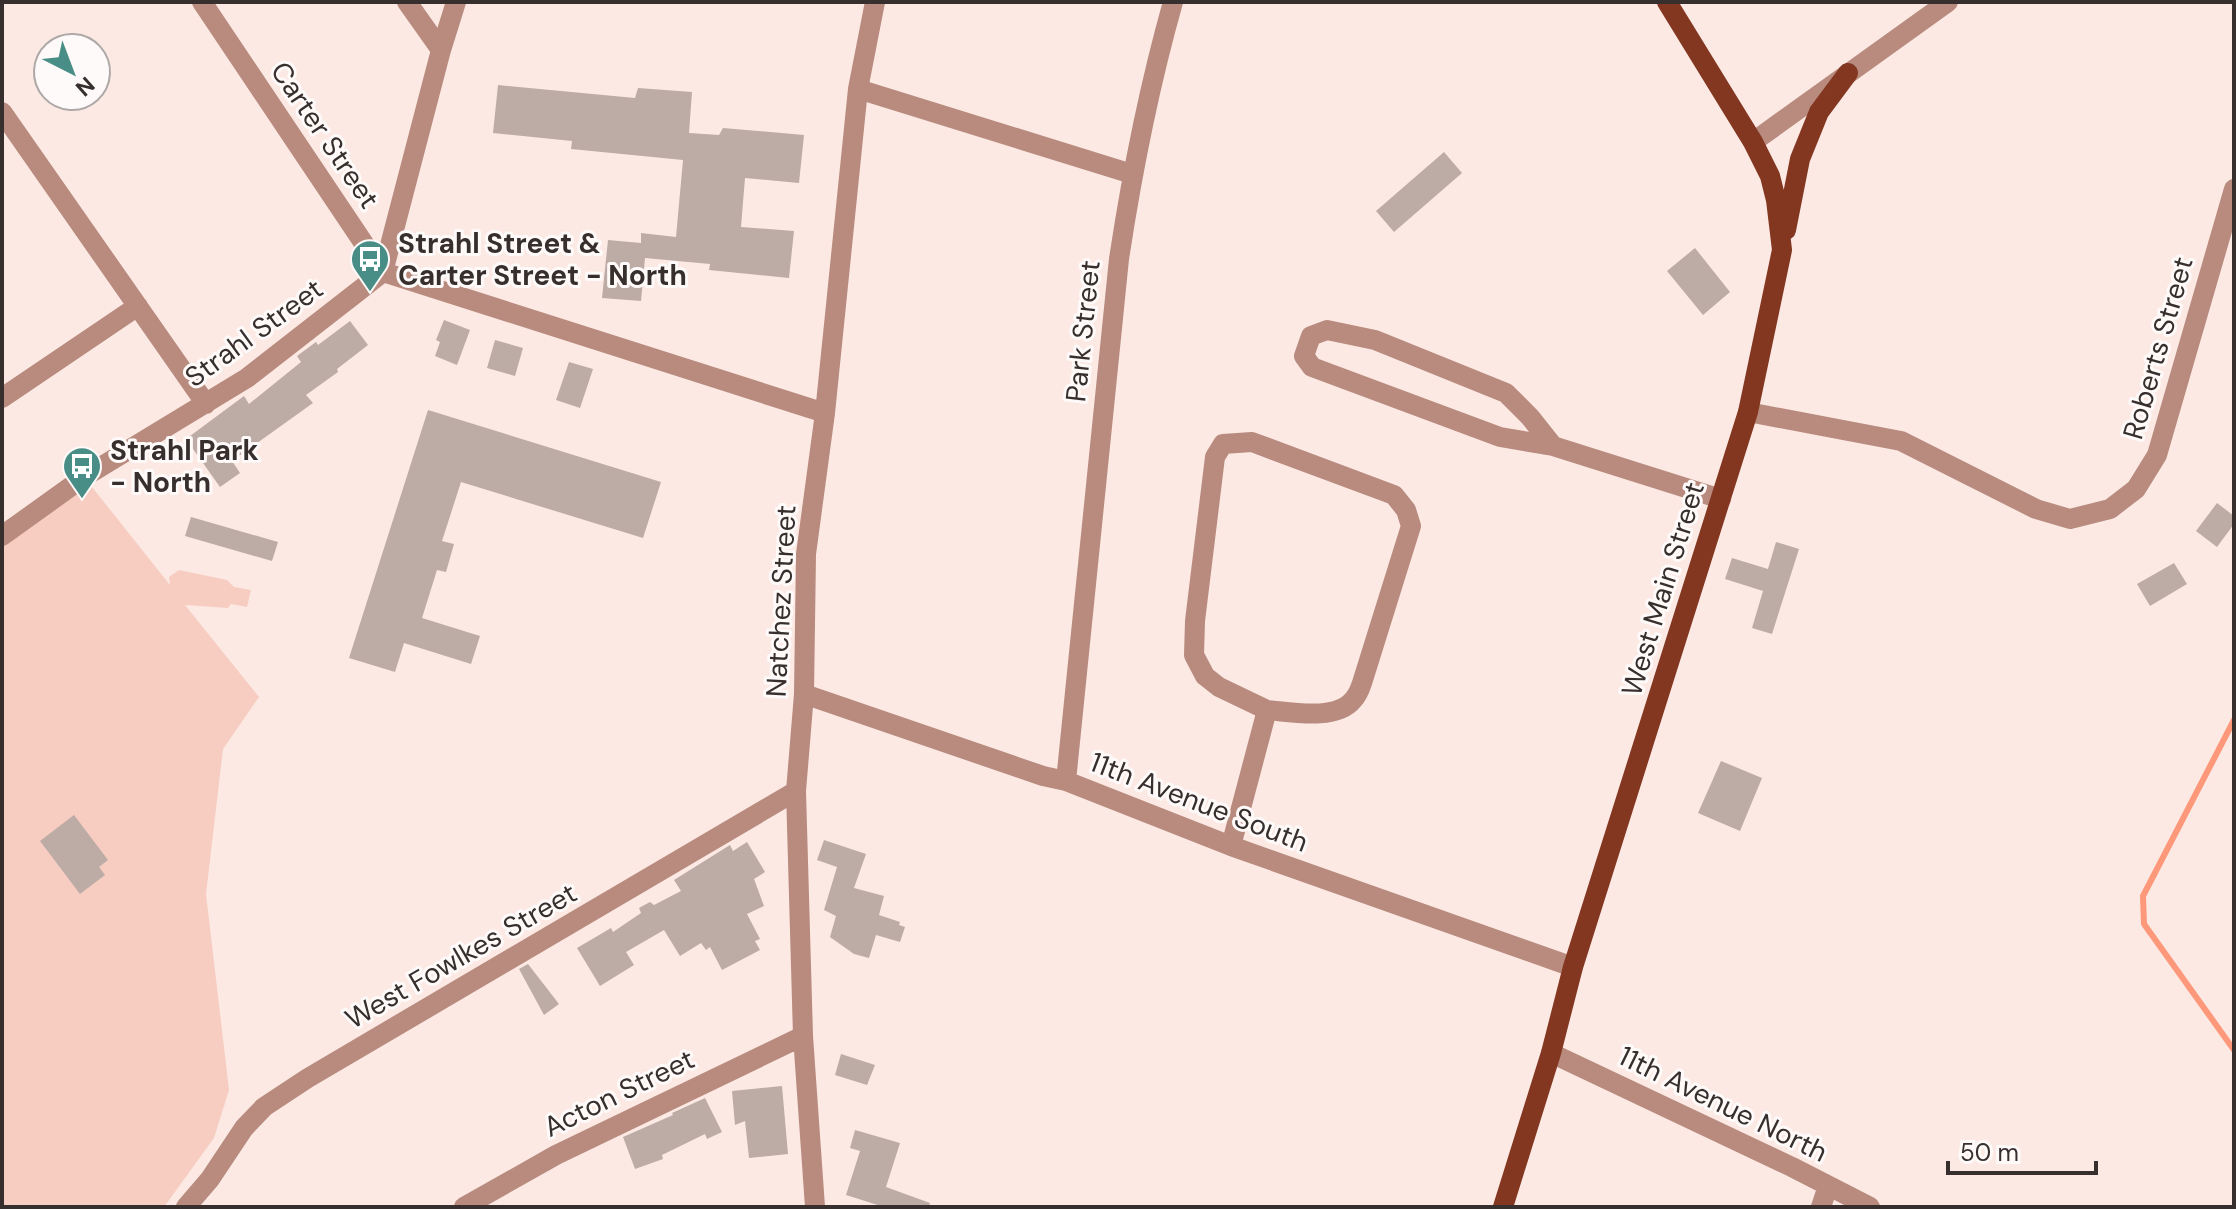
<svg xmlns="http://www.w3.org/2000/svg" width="2236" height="1209" font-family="'DM Sans',sans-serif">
	<rect width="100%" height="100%" fill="#fce9e4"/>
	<path fill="#f6cdc0" d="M84,477l86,108 -1,-8 10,-7 48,10 7,7 17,3 -4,17 -16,-3 -3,4 -43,-3 74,92 -36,52 -17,145 23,196 -15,48 -50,69h-162v-665z"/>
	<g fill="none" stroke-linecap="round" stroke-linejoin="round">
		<path stroke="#fd987a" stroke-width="6" d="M2234,720l-91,176 1,28 90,126"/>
	</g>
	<path fill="#bdaba6" d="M498,85l137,13 3,-10 54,4 -3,41 30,2 4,-7 81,7 -5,48 -54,-5 -4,49 53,4 -5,47 -80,-8 1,-6 -65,-6 -4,43 -39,-3 6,-58 33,3v-10l35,4 7,-77 -112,-11 1,-8 -79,-8z
		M1444,152l18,21 -68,59 -18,-21z
		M1695,248l35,44 -27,23 -36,-44z
		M444,320l26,10 -13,35 -22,-9 5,-14 -4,-2z
		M350,321l18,24 -31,24 1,3 -32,23 7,8 -81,58 8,12 -20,14 -34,-48 58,-43 5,8 52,-42 -4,-6 19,-14 2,3z
		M495,340l28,8 -8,28 -28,-8z
		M569,362l24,7 -13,39 -24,-8z
		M428,410l233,72 -18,56 -182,-56 -19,59 12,3 -8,28 -9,-2 -15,48 58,18 -9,28 -67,-21 -9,29 -46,-14z
		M2217,503l17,13v8l-17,23 -21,-16z
		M191,517l87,25 -6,19 -87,-25z
		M1776,542l23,7 -27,85 -20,-6 11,-37 -38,-12 7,-21 36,11z
		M2174,563l13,21 -37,22 -13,-22z
		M1721,761l41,17 -22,53 -42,-18z
		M74,815l34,45 -9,7 6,8 -25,19 -40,-53z
		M824,840l42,14 -12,34 30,8 -5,19 21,7 -1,3 6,2 -5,15 -24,-7 -7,23 -15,-4 -24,-17 6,-21 -12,-6 13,-43 -20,-7z
		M747,842l18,30 -11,7 10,27 -17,8 13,25 -5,2 5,9 -38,20 -12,-23 -4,3 -5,-7 -21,13 -16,-26 -38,22 8,13 -34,21 -23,-38 34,-20 2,4 28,-19 -2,-5 11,-6 4,3 27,-14 -7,-11 56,-35 3,6z
		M528,964l31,40 -15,11 -25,-46z
		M841,1054l34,11 -8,20 -32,-10z
		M782,1086l6,68 -39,4 -4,-37 -10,4 -3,-34z
		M705,1098l17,34 -15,7 -2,-5 -43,21 1,4 -28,10 -12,-32 50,-22 -1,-2z
		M855,1130l45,13 -14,44 44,16 -1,4h-45l-38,-12 14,-44 -10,-3z"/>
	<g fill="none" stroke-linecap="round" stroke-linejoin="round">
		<path stroke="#b88b7e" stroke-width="20" d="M202,2l181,270 442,141
			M407,2l34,48
			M858,89l274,85
			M2,112l204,292
			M1753,142l195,-140
			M2,398l136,-92
			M1748,412l153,29 135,68 34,10 40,-10 26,-20 21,-34 77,-266
			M1553,446l-23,-29 -24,-24 -131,-53 -48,-10 -16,6 -7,20 8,11 188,70 53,9 168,53
			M2,536l82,-59 163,-99 136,-106 58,-222 15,-48
			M804,694l239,82 23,5 165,65 342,121
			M1066,781l53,-522c13,-86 30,-172 54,-257
			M1231,846l36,-136 -48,-23 -14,-11 -11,-21 1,-34 20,-164 8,-13 29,-2 142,53 12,15 5,16 -49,157c-2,6 -5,13 -9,17 -17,21 -62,12 -86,10
			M1551,1053l241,114 78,40
			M186,1207l24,-28 34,-51 20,-21 44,-29 488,-287
			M464,1207l92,-52 247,-119
			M815,1207l-12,-171 -7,-245 8,-97 2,-140 19,-141 33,-324 17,-87
			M1821,1207l7,-21"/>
		<path stroke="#833721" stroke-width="20" d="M1786,230l14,-71 19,-47 29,-39
			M1503,1207l48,-154 22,-86 175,-555 34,-162 -6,-50 -6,-24 -17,-34 -86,-140"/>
	</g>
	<defs>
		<symbol id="bus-pin" viewBox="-11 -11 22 30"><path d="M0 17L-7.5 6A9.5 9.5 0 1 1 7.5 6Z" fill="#488e87" stroke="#fefaf9"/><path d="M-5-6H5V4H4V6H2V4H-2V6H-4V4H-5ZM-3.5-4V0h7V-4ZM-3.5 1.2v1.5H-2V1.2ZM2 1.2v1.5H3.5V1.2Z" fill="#fff"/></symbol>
	</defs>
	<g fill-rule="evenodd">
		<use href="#bus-pin" x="348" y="237" width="44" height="60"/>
		<use href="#bus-pin" x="60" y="444" width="44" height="60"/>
	</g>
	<g text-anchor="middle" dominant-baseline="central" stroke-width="6" stroke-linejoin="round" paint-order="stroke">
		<g font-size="28" fill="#362f2d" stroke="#fefaf9">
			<text transform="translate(325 135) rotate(56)">Carter Street</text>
			<text transform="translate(1083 331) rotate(-84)">Park Street</text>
			<text transform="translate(254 333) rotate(-36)">Strahl Street</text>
			<text transform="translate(2158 348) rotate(-74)">Roberts Street</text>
			<text transform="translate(1663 589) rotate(-73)">West Main Street</text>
			<text transform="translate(781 601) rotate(-87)">Natchez Street</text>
			<text transform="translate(1199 802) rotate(21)">11th Avenue South</text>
			<text transform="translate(461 956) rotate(-30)">West Fowlkes Street</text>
			<text transform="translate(619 1093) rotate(-26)">Acton Street</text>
			<text transform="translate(1723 1104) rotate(26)">11th Avenue North</text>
		</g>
		<g font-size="28" font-weight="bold" fill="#362f2d" stroke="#fefaf9" text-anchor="start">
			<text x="398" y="243">Strahl Street &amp;<tspan x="398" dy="32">Carter Street - North</tspan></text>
			<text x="110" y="450">Strahl Park<tspan x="110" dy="32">- North</tspan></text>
		</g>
	</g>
	<rect width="2236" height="1209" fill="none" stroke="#362f2d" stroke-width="8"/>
	<g transform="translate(72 72) rotate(138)"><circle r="38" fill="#fefaf9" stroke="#aea9a7" stroke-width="2"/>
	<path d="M0-6L14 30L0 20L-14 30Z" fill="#488e87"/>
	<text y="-12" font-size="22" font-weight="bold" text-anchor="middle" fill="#362f2d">N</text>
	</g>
	<path d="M1948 1161v12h148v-12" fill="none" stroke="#362f2d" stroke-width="4"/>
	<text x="1960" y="1161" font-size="24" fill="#362f2d" stroke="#fefaf9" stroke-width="6" paint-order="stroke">50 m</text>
</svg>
